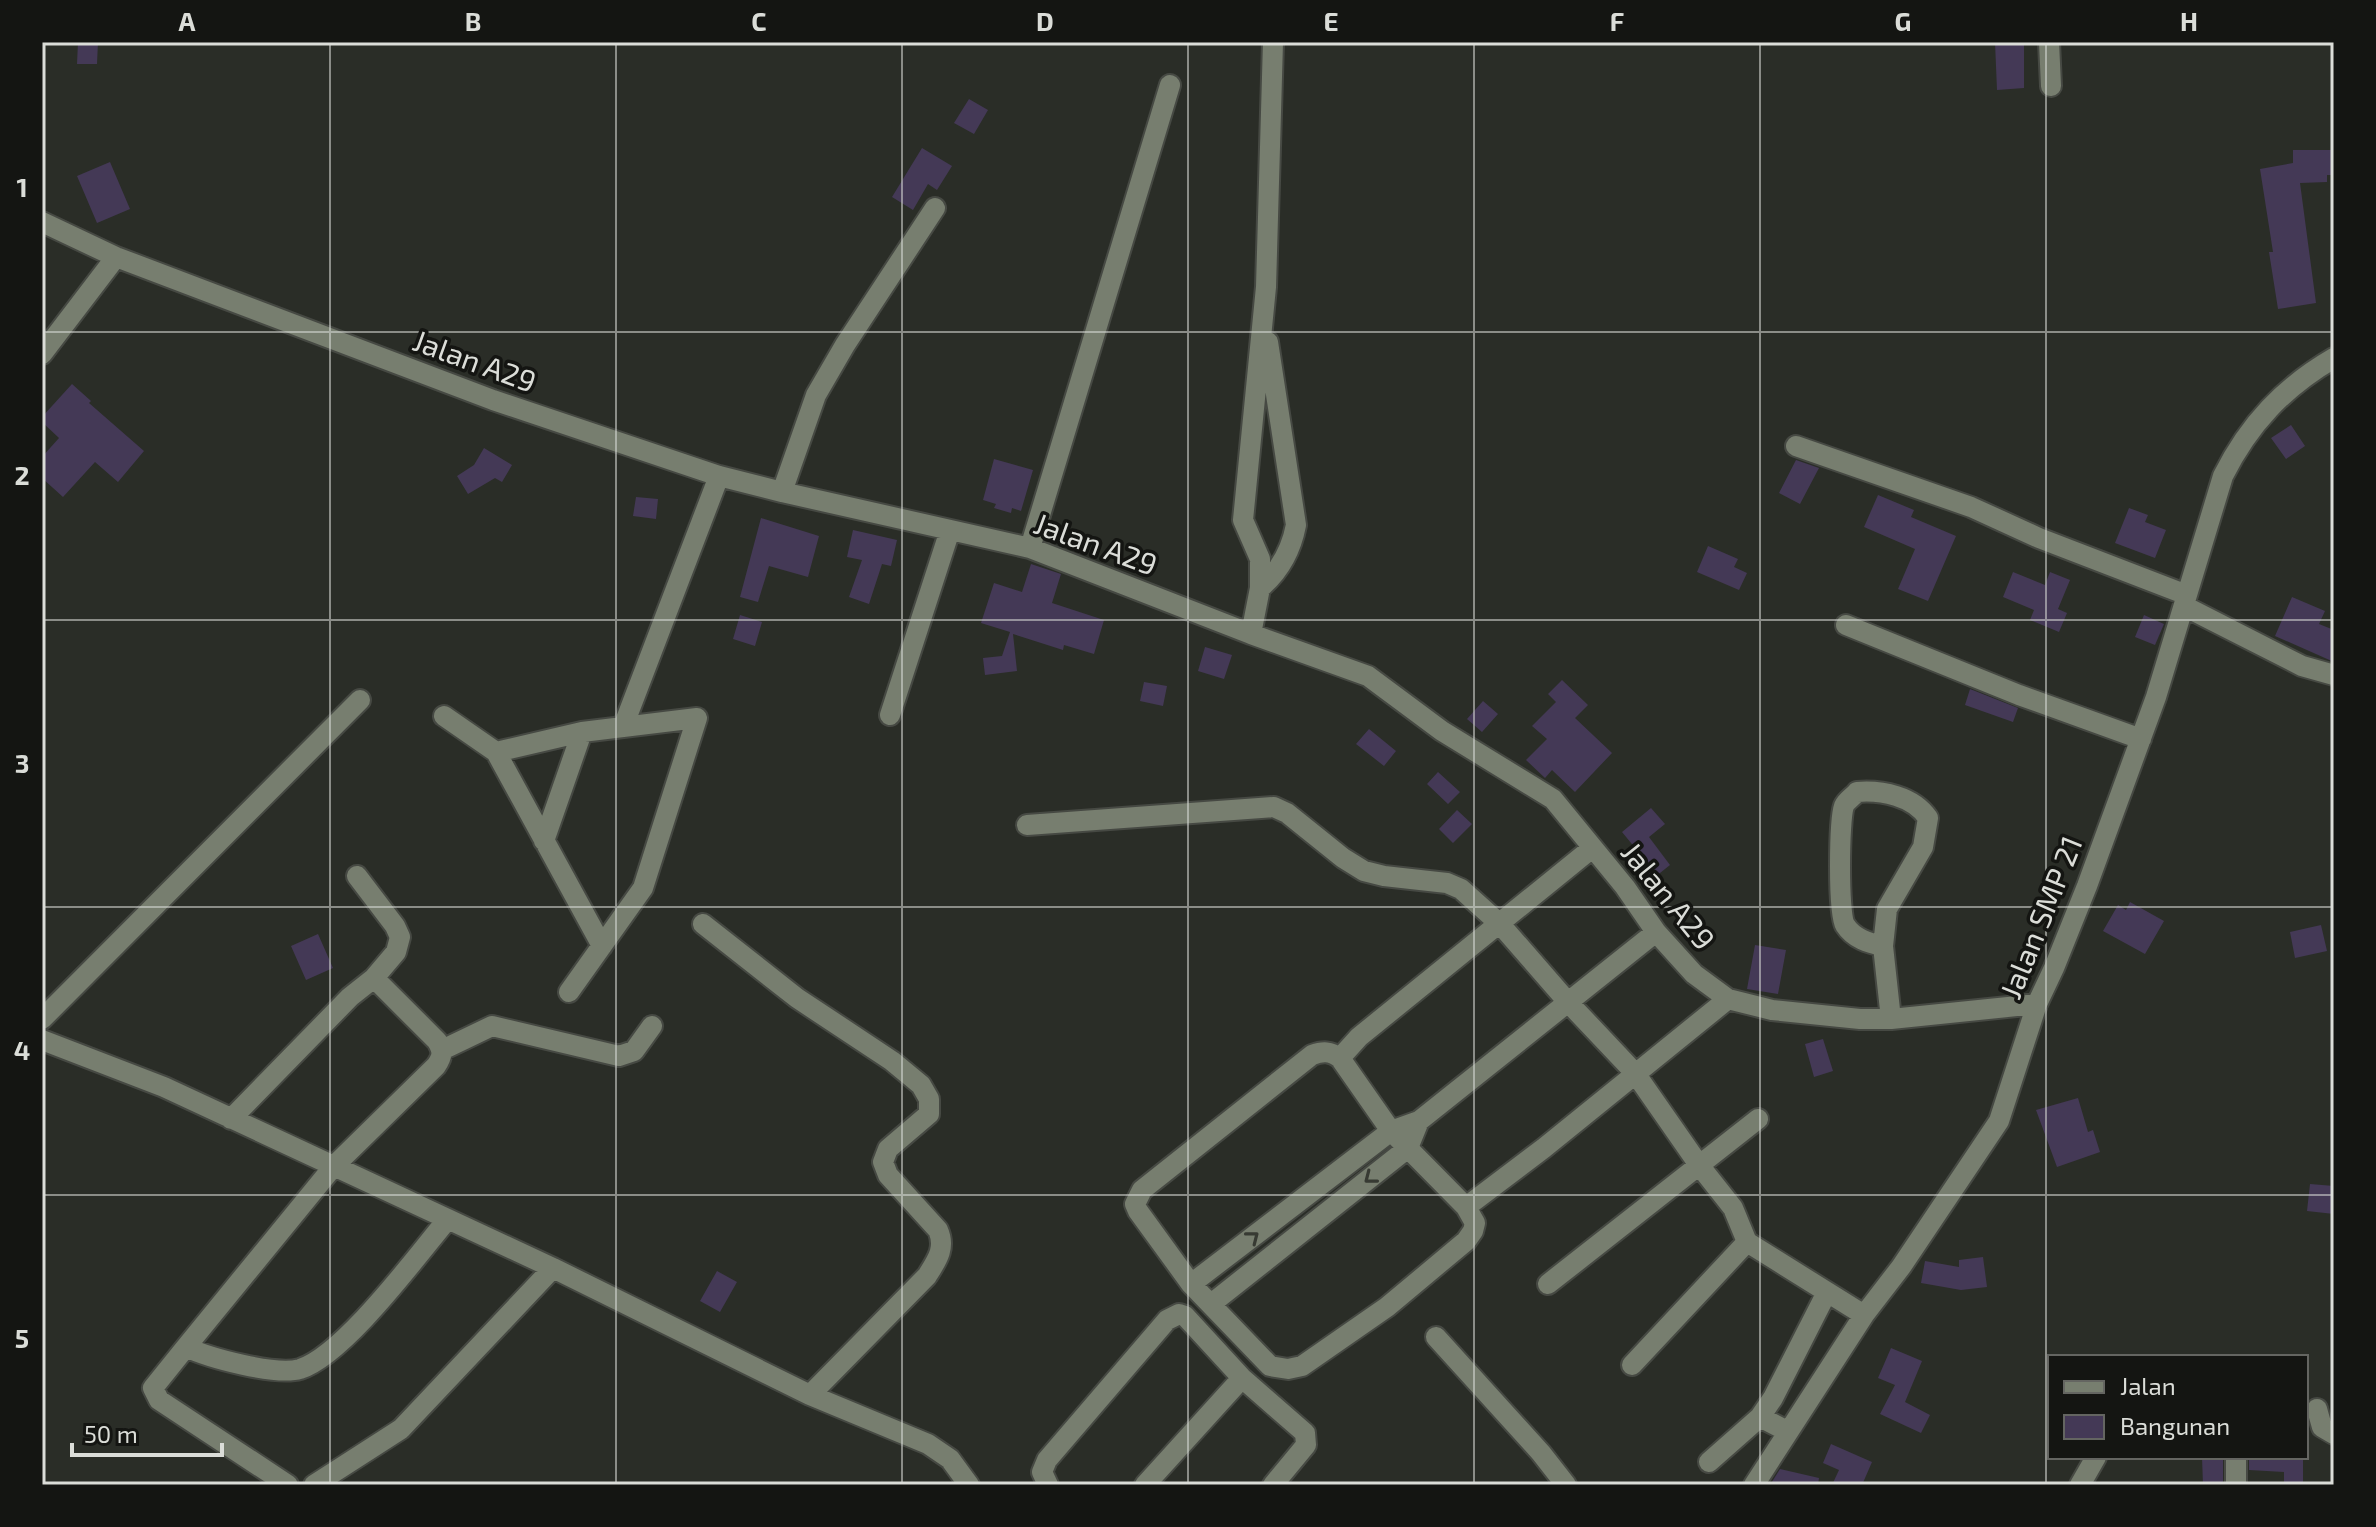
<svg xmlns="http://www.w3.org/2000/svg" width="2376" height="1527" font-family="'Exo 2',sans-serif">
	<rect width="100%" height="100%" fill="#2a2d27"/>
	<path fill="#443956" d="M78,42h20l-1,22h-20z
		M1995,42h29v46l-27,2z
		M969,99l19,11 -14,24 -20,-11z
		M922,148l30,18 -15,24 -9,-6 -15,26 -21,-13z
		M2293,150h41v25h-7v7l-27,1 16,120 -38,6 -9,-57h4l-13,-83 33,-6z
		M110,162l20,47 -33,14 -20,-47z
		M72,384l19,17 -2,2 55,48 -26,31 -23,-20 -32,35 -21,-19v-21l17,-19 -17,-16v-5z
		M2291,425l14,21 -19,13 -15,-21z
		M484,448l28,17 -10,17 -7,-4 -27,16 -11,-18 17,-11z
		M994,459l39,11 -12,41 -9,-3 -1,5 -17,-5 2,-4 -13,-4z
		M1796,460l23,8 -19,36 -21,-11z
		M1878,495l36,15 -3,7 45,19 -28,65 -30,-12 17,-40 -51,-22z
		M636,497l22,2 -2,20 -23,-3z
		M2129,508l19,7 -3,7 21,8 -11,28 -40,-15z
		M761,518l58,18 -11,41 -39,-11 -11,36 -18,-5z
		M853,530l44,10 -6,26 -9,-2 -13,40 -20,-7 13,-37 -15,-3z
		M1708,546l30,13 -4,8 13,6 -8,17 -42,-18z
		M1031,564l30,10 -9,29 52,17 -10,34 -30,-9 -1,5 -50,-16 4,37 -32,4 -2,-17 19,-2 8,-24 -29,-9 13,-40 28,9z
		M2013,572l32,13 5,-13 20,8 -12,29 9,4 -8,19 -29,-12 4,-10 -31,-13z
		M2292,597l33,14 -6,13 15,6v32l-59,-26z
		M740,615l22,7 -7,24 -22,-7z
		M2144,615l20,9 -9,21 -20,-8z
		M1205,647l27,8 -8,24 -26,-8z
		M1562,680l26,25 -13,13 37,35 -37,39 -23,-22 -7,8 -19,-18 21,-21 -15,-13 24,-24 -8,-8z
		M1144,682l23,4 -4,20 -23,-5z
		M1970,689l48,19 -5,14 -48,-17z
		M1483,701l15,13 -16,18 -15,-13z
		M1369,729l27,22 -12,15 -28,-22z
		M1438,772l22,20 -12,12 -21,-20z
		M1651,808l14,16 -16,13 21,28 -25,20 -12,-15 12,-10 -23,-28z
		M1457,810l15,14 -19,19 -14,-14z
		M2130,902l34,19 -19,33 -42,-23 15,-26 8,5z
		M2321,925l6,26 -32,7 -5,-26z
		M318,934l15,34 -27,12 -15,-34z
		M1755,945l31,5 -8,44 -31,-5z
		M1823,1039l10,32 -19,6 -9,-33z
		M2078,1098l10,34 5,-2 7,22 -43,15 -21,-57z
		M2310,1184l24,2v28l-27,-3z
		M1983,1257l4,30 -26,3 -40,-7 4,-22 34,6v-7z
		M717,1271l20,11 -17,30 -20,-11z
		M1891,1348l31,13 -17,41 25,13 -9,18 -41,-19 15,-29 -17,-7z
		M1831,1444l41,18 -10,23h-30l7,-15 -16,-7z
		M2202,1457h21v28h-20z
		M2249,1457h54v28h-19v-13l-35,-2z
		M1780,1469l39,9 -1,7h-48z"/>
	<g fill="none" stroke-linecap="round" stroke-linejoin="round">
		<defs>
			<path id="minor" d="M2049,42l2,44
				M42,222l74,35 377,143 226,76 63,16 248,56 221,86 117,42 74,55 111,68 72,88 31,45 38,42 34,25 44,11 88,9h31l146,-15
				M42,354l74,-97
				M1796,446l175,61 68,31 148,57
				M782,492l34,-97 29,-50 90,-137
				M1030,548l140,-463
				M1260,588c20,-17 31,-37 36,-63l-28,-183
				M2184,606l118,60 32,9
				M1846,625l173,70 122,44
				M1251,634l9,-46v-29l-17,-39 23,-233 7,-245
				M890,715l60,-185
				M444,716l52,36 86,-20 115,-14 -54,170 -74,104
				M623,727l96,-251
				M496,752l106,194
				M1027,825l247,-18 13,6 56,45 21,13 20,5 63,7 14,6 39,35 67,77 68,72 64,92 34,43 14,34 117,73
				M544,841l38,-109
				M1591,849l-232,188 -19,21c-10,-7 -17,-7 -28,-3l-170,135 -7,14 3,7 53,73 79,82 18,3 14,-3 85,-59 79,-66 7,-10 2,-8 -9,-16 78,-59 184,-149
				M357,876l38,50 5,11 -4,15 -22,26
				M703,924l94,74 95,63 29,24 8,14v15l-41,35 -5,13 5,13 50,55c8,18 -1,30 -11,46l-117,119
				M1883,946c-14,-3 -29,-7 -38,-21 -7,-12 -6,-105 -1,-119 2,-5 10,-10 13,-14 25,-2 56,4 71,26l-5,29 -36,62 -4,37 8,73
				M42,1019l318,-319
				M42,1040l122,47 389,181 257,127 118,49 22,15 19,26
				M442,1050l50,-24 127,30 15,-5 18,-25
				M1340,1058l51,73 75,76
				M231,1119l119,-122 24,-19 63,63c6,10 6,15 -1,25l-103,101 -147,180c23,11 90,29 114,22 44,-14 116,-112 147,-149
				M1191,1284l200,-153 28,-10 237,-189
				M1548,1284l210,-165
				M1211,1304l197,-156 11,-27
				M1436,1337l105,116 25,32
				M186,1347l-33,41 6,12 129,85
				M1632,1365l115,-123
				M1242,1378l63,55 1,12 -33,40
				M2317,1409l5,18 12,7
				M1787,1431l-27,-14 13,-19 54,-106
				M2236,1457v28
				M1709,1462l51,-45
				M314,1485l87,-56 152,-161
				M1048,1485l-6,-13 5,-12 120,-140 12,-6 6,2 57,62 -97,107
				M1754,1485l110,-170 37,-48 98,-146 38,-117 17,-36 33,-82 69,-189 67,-221c26,-52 61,-89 111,-118
				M2080,1485l16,-28"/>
		</defs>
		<use href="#minor" stroke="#464943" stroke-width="24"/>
		<use href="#minor" stroke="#777e6f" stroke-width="20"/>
	</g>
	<defs><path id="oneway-chevron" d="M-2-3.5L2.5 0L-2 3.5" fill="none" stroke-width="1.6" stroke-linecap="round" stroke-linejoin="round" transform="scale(2)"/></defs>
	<g stroke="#373a33">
		<use href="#oneway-chevron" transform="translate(1370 1178) rotate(142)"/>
		<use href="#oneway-chevron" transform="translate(1253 1237) rotate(-38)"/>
	</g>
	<path fill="none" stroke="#dbddd8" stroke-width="2" stroke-opacity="0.55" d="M330,42v1443M616,42v1443M902,42v1443M1188,42v1443M1474,42v1443M1760,42v1443M2046,42v1443M42,332h2292M42,620h2292M42,907h2292M42,1195h2292"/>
	<g text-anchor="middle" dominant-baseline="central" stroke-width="7" stroke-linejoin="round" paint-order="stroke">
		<g font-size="30" fill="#dbddd8" stroke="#141512">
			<text transform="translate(475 360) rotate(20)">Jalan A29</text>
			<text transform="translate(1096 543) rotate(20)">Jalan A29</text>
			<text transform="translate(1669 895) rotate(51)">Jalan A29</text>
			<text transform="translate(2040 917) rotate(-68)">Jalan SMP 21</text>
		</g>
	</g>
	<rect width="2376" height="1527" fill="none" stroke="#141512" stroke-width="88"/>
	<rect x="2048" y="1355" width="260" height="104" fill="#141512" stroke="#646561" stroke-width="2"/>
	<rect x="2064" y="1381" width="40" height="12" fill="#777e6f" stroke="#646561" stroke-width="2"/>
	<text x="2120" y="1395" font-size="24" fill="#dbddd8">Jalan</text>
	<rect x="2064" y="1415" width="40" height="24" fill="#443956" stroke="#646561" stroke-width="2"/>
	<text x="2120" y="1435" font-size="24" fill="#dbddd8">Bangunan</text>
	<path d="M72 1443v12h150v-12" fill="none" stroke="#dbddd8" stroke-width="4"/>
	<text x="84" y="1443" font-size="24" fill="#dbddd8" stroke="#141512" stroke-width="6" paint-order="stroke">50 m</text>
	<rect x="44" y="44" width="2288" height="1439" fill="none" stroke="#dbddd8" stroke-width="3"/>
	<g font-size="26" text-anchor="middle" font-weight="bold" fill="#dbddd8">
		<text x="187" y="31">A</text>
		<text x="473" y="31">B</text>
		<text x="759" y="31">C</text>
		<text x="1045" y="31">D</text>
		<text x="1331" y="31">E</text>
		<text x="1617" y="31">F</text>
		<text x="1903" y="31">G</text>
		<text x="2189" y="31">H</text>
		<text x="22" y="197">1</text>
		<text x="22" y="485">2</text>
		<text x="22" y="773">3</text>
		<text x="22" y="1060">4</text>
		<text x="22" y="1348">5</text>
	</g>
</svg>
